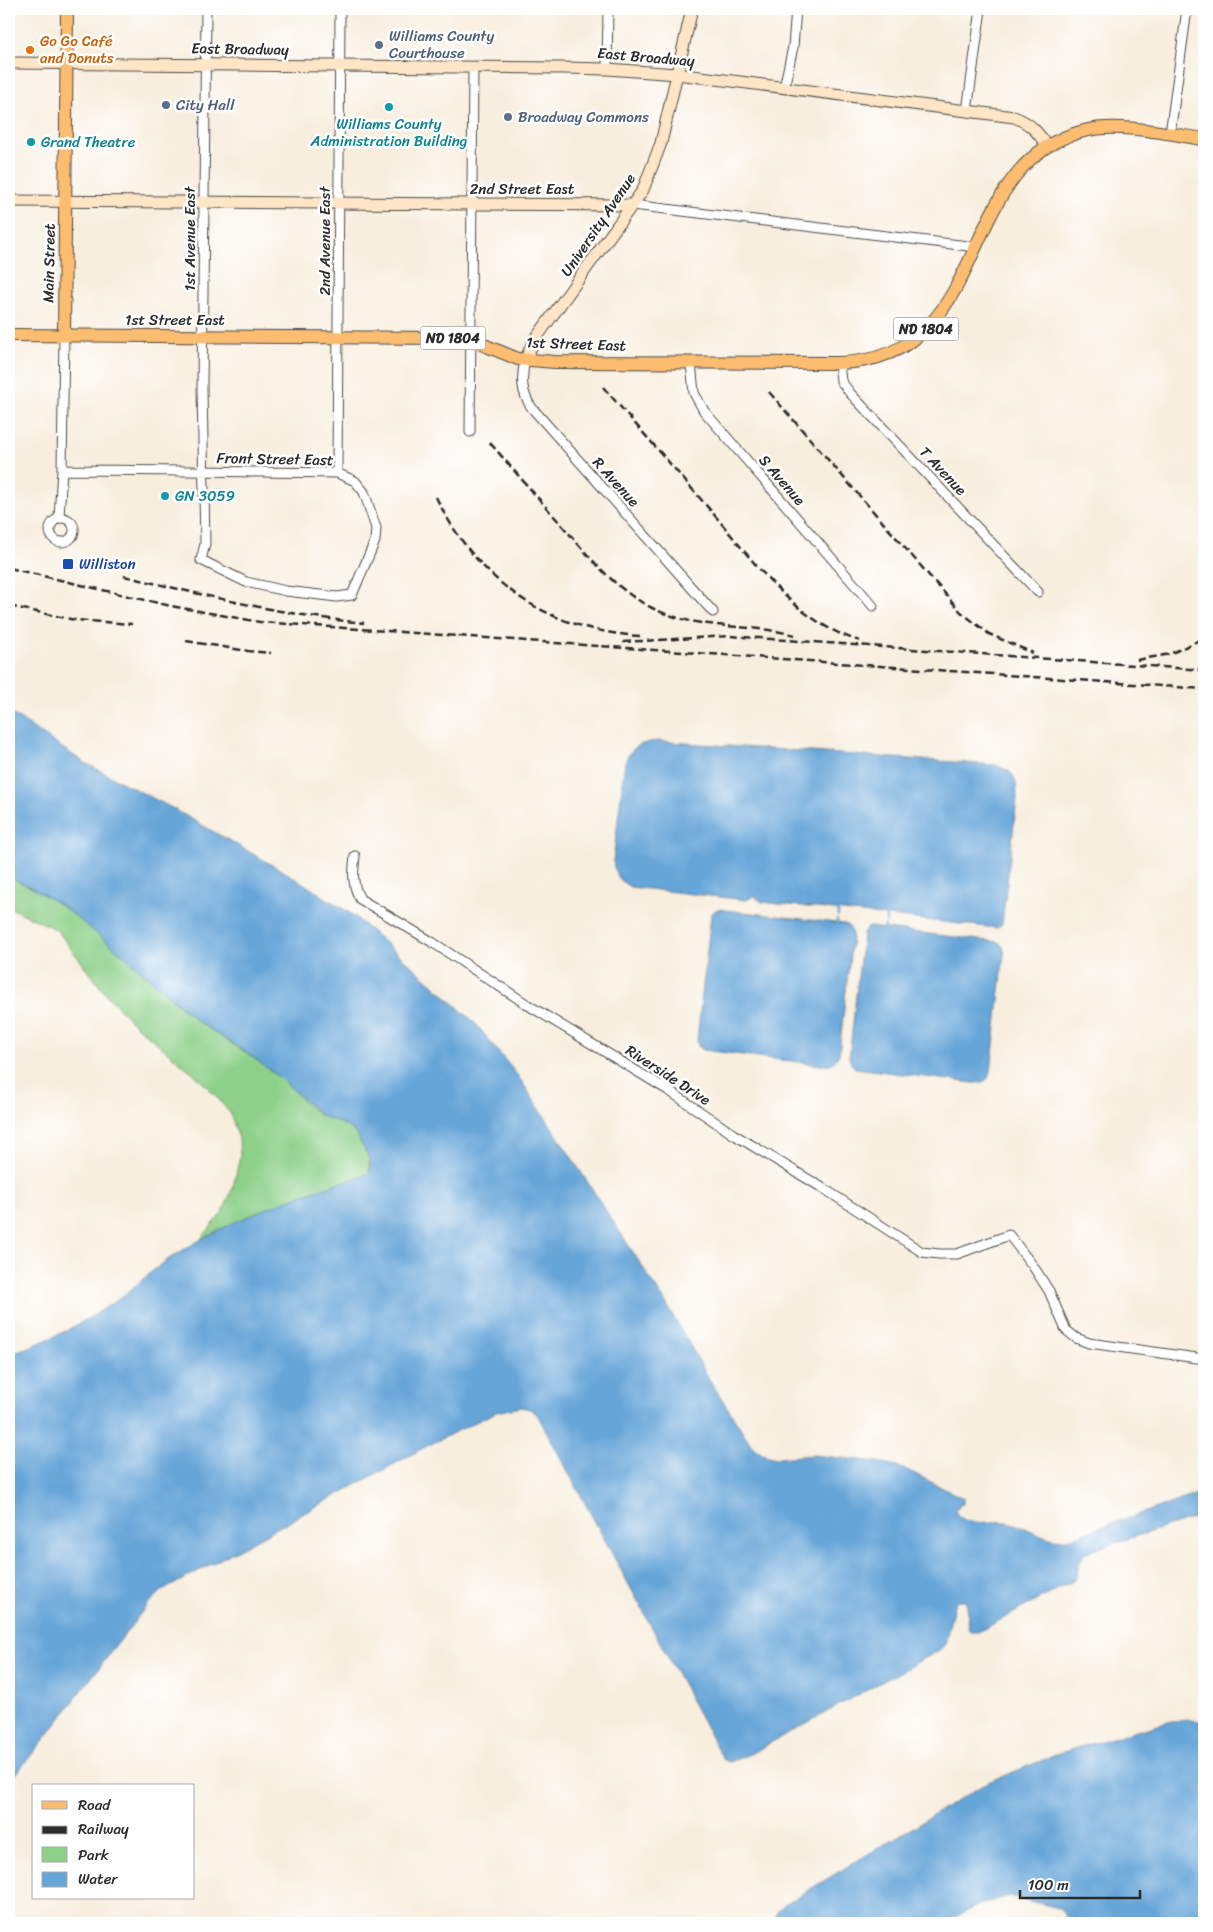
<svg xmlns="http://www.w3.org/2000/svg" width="1213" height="1932" font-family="Sriracha,sans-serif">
	<rect width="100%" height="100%" fill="#fff"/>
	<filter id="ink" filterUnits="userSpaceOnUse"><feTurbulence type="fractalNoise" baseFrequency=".02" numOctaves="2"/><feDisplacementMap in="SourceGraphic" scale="10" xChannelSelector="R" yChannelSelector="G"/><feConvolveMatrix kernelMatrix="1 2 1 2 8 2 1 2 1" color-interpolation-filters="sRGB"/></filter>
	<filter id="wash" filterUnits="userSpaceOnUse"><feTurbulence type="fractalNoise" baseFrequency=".0096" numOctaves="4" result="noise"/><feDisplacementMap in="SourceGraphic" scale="20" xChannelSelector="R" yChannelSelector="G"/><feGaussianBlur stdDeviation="1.12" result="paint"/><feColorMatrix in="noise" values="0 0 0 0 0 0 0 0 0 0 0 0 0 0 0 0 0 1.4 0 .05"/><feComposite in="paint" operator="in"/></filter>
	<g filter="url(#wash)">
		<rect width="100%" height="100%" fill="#f8eede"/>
		<path fill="#8dd089" stroke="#5c7e5a" d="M9,877c57,25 103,68 149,109 13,12 26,25 40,35 27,20 56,35 82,56 13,11 24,27 38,37 11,7 25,7 34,16 10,9 22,32 16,44l-67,21 -58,24 -43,21 23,-28 10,-25 7,-31 -1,-17 -9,-26 -13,-16 -24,-24 -59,-49 -29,-31 -48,-63 -48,-23z"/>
		<path fill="#66a5d8" stroke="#486882" d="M9,712l76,51 87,45 118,67 63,40 83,72 39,36 43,53 41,62 105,162 47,82 41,64 10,8 14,4 37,-3 65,7 29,8 56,28v6l-3,1 -4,5c5,19 36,10 50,12 20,3 42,21 60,17l138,-47v23l-118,37c-11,10 -5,19 -13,29l-95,51h-8c-6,-10 1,-21 -5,-31h-7l-4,4 -9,39 -5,6 -190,104 -21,8 -6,-3 -10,-18 -176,-327 -7,-5 -10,-2 -24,5 -69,34 -265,145 -14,13 -108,141 -31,36v-428c36,-9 82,-34 112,-56 18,-13 34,-30 54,-42 56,-36 125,-62 189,-79l4,-2 2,-4v-11l-16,-28 -6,-4 -29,-13 -39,-36 -33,-25 -50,-32 -69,-62 -64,-52 -31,-19 -24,-11z
			M657,741l338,24c21,8 21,11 22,34l-15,125 -5,4 -235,-26 -8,-6 -8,4 -116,-13c-11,-7 -15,-12 -17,-26l12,-99c7,-16 16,-19 32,-21z
			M717,909l128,15c6,4 7,7 7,13l-13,117c-4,9 -9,11 -18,11l-118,-15 -5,-4 -1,-6 14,-126z
			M869,927l129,15c5,3 7,7 6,13l-13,117c-3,9 -8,11 -18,11l-118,-15 -4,-4 -2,-6 14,-126z
			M1193,1720l11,2v201h-144l6,-6 -7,-9 -50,-12 -30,9 -36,18h-171l5,-11 10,-9 201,-121 78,-31 106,-30z"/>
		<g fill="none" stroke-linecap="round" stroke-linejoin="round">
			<path stroke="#66a5d8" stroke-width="2.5" d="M838,916v-6
				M886,922v-6
				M837,923v-3
				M885,929v-3"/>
		</g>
	</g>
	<g filter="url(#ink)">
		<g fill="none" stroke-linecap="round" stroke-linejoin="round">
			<defs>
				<path id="street" d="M607,69l1,-60
					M784,88l9,-41 3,-38
					M967,111l14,-102
					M1170,134l17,-125
					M633,205l343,42
					M525,360c-4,18 -4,33 7,48l181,204
					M691,363l3,30 10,18 169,195
					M839,363l2,18 9,12 188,199
					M470,432l3,-365
					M62,470c91,0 183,2 275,3l18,8 9,11 12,36 -1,13 -23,54 -15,2 -51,-6 -40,-9 -45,-22 4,-16 -3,-155 4,-380
					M337,473l3,-464
					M59,517l3,-47 2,-135
					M50 530a12 12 0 1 1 24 0a12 12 0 1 1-24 0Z
					M355,856c-2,16 -3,29 5,43l72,43 96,63 143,87 62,42 93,56 96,62 17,2h18l52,-19 24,31 16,25 17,39 10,8 13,5 115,16"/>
				<path id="secondary" d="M9,63l554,5 44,1 70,5 337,43c16,6 24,15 33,29
					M9,201l624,4
					M525,360l9,-19 109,-151 18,-47 31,-134"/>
				<path id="primary" d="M9,335l438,3 32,5 39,16 37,3 284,1c158,-4 112,-200 245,-232 34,-9 85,3 120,8
					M64,335l3,-326"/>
			</defs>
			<use href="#street" stroke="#4a4846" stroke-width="11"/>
			<use href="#secondary" stroke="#4a4846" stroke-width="13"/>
			<use href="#primary" stroke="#4a4846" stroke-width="14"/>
			<use href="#street" stroke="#fff" stroke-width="9"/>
			<use href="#secondary" stroke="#fee5c5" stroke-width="11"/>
			<use href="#primary" stroke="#fcbd6f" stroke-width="12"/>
			<path stroke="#2b2b2b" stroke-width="2.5" stroke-dasharray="8 4" stroke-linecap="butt" d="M603,387c36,41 72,82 108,124 42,49 83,111 149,130
				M769,392l192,220 28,22 44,19
				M490,443c23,26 46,53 70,80 33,38 64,79 115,94 39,12 81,8 120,18
				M436,497c41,84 109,133 204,139
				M9,568l162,38 89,16 944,67
				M124,576c80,19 158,39 240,47
				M9,606l66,14 57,4
				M186,641l62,10 23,2
				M623,642l107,-6 474,34
				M1137,660l33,-6 34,-16"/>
		</g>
	</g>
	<g fill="#5c6f8a" stroke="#fff" stroke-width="2">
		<circle cx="379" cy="45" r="5"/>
		<circle cx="166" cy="105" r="5"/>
		<circle cx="508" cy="117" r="5"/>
	</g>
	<circle fill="#e8710a" stroke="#fff" stroke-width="2" cx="30" cy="50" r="5"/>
	<g fill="#0f9aa8" stroke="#fff" stroke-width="2">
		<circle cx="389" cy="107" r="5"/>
		<circle cx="31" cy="142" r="5"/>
		<circle cx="165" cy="496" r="5"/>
	</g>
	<rect fill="#1a4fb4" stroke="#fff" stroke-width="2" x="62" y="558" width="12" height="12" rx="2.5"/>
	<g text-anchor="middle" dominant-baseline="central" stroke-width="5" stroke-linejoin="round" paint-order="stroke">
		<g fill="#fff" stroke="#6b6b6b" stroke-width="1">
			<rect x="893.5" y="317.5" width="65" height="23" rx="4"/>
			<rect x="420.5" y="326.5" width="65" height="23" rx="4"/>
		</g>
		<g font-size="14" font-weight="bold" fill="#2b2b2b">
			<text x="926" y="329">ND 1804</text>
			<text x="453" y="338">ND 1804</text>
		</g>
		<g font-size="15" fill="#4e5e75" stroke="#fff" text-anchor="start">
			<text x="389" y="36">Williams County<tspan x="389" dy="17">Courthouse</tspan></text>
			<text x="176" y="105">City Hall</text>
			<text x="518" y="117">Broadway Commons</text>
		</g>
		<g font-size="15" fill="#c56008" stroke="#fff" text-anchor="start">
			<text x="40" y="41">Go Go Café<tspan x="40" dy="17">and Donuts</tspan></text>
		</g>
		<g font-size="15" fill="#2b2b2b" stroke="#fff">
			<text transform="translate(240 49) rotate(1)">East Broadway</text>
			<text transform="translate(646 57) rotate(5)">East Broadway</text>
			<text x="522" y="189">2nd Street East</text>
			<text transform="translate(598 225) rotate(-56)">University Avenue</text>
			<text transform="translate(190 239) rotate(-90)">1st Avenue East</text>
			<text transform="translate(325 241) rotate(-90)">2nd Avenue East</text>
			<text transform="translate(49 263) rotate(-89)">Main Street</text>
			<text x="175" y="320">1st Street East</text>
			<text transform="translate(576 344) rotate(2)">1st Street East</text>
			<text transform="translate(275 459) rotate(1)">Front Street East</text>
			<text transform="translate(943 471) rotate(47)">T Avenue</text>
			<text transform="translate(782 480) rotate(49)">S Avenue</text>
			<text transform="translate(616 482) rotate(48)">R Avenue</text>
			<text transform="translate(668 1075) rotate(33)">Riverside Drive</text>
		</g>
		<g font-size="15" fill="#0d838f" stroke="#fff" text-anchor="start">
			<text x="389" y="124" text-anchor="middle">Williams County<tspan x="389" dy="17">Administration Building</tspan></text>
			<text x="41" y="142">Grand Theatre</text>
			<text x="175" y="496">GN 3059</text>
		</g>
		<g font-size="15" fill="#164399" stroke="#fff" text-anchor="start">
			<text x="79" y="564">Williston</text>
		</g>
	</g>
	<rect width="1213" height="1932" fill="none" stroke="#fff" stroke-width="30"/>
	<rect x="32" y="1784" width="162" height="115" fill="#ffffff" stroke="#aaaaaa"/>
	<rect x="42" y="1801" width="25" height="8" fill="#fcbd6f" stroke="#aaaaaa"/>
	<text x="78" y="1810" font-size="15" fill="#2b2b2b">Road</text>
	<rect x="42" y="1826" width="25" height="8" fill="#2b2b2b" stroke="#aaaaaa"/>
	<text x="78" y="1834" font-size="15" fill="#2b2b2b">Railway</text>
	<rect x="42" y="1847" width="25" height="15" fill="#8dd089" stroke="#aaaaaa"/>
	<text x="78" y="1860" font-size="15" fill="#2b2b2b">Park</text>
	<rect x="42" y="1872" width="25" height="15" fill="#66a5d8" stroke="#aaaaaa"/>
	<text x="78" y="1884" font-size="15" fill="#2b2b2b">Water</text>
	<path d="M1020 1890v8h120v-8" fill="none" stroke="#2b2b2b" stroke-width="2.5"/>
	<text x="1028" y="1890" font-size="15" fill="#2b2b2b" stroke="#ffffff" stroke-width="4" paint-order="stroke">100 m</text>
</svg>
